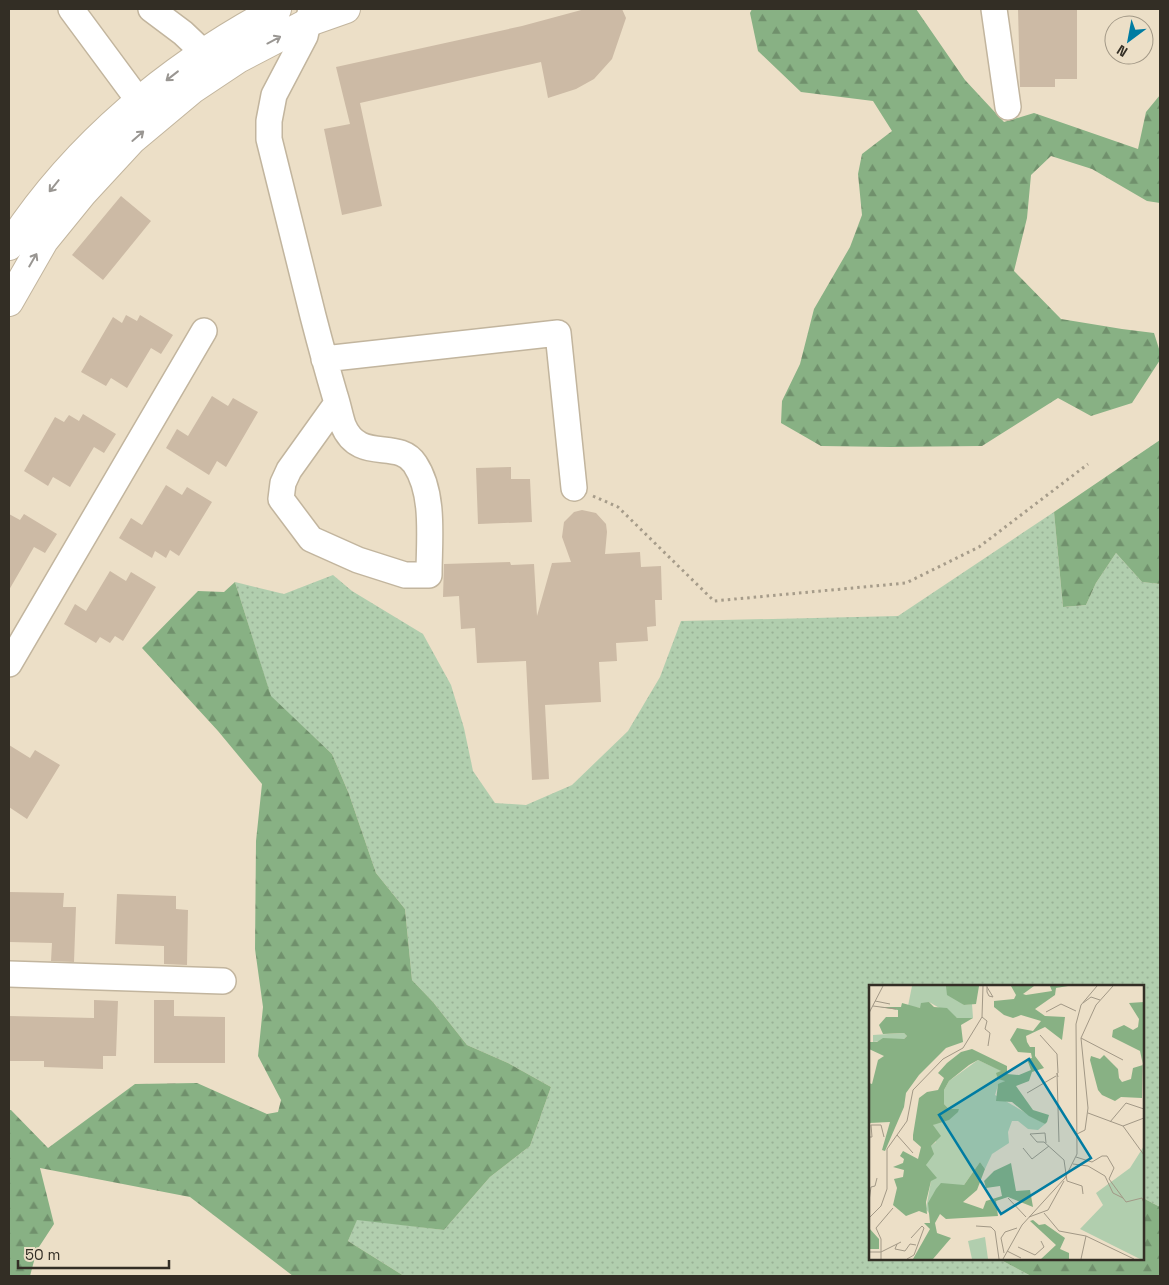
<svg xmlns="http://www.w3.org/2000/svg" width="1169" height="1285" font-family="'Space Grotesk',sans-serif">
	<defs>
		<pattern id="grass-dots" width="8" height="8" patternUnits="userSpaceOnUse" patternTransform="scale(1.25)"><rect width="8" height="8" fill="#b1ceae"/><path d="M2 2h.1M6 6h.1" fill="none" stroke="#99b196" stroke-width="1.8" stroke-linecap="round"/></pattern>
		<pattern id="forest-firs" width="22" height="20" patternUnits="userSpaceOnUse" patternTransform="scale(1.25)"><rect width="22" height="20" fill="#88b184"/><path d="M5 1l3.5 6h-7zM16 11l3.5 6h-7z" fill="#70906c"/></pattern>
	</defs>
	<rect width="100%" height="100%" fill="#ecdfc7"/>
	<path fill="url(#grass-dots)" d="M1054,512l9,95 23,-2 10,-22 20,-30 26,29 18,2v623l-17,-9v-212h-273v273h129l32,17h-627l-56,-35 9,-22 87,11 46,-53 40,-31 21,-59 -43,-24 -41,-18 -34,-43 -21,-22 -7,-71 -29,-36 -27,-79 -17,-40 -61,-57 -36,-115 49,12 49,-19 19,16 71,43 28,51 13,43 9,43 22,32 31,2 46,-20 56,-54 32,-54 21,-56 217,-5z"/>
	<path fill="url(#forest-firs)" d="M752,9h164l49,71 39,42 30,-9 104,36 8,-37 14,-17v108l-13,-2 -55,-32 -41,-13 -20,19 -4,43 -13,53 47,48 61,10 32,4 6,19v8l-28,43 -41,13 -33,-18 -76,48 -91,1 -70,-1 -40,-23 1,-22 18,-37 14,-55 36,-62 12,-32 -4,-41 4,-20 30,-23 -19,-30 -72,-9 -43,-41 -8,-38z
		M1160,440v144l-18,-2 -26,-29 -20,30 -10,22 -23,2 -9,-95z
		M235,582l36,114 61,58 17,40 27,79 29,36 7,71 21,22 34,43 41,18 43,24 -21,59 -40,31 -46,53 -87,-10 -9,21 56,35h-111l-103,-79 -150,-29 14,56 -17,26 -7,26h-21v-166h2l37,38 87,-64 62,-1 70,31 11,-2 3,-12 -23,-44 5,-49 -8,-58 1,-108 6,-57 -44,-53 -76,-83 56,-57 26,1z
		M1143,1198l17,9v69h-129l-32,-17h144z"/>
	<path fill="#ccbaa5" d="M585,9h37l4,9 -14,41 -18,20 -18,10 -28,9 -7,-36 -181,41 22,103 -40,9 -18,-86 26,-5 -14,-57 186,-41z
		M1018,9h59v70h-22v8h-35z
		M121,196l30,25 -48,59 -31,-25z
		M126,315l11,6 3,-6 33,20 -12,19 -10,-6 -24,40 -16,-10 -5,8 -25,-14 32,-55 9,6z
		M212,396l16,10 5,-8 25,14 -32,55 -9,-6 -8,14 -43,-27 11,-19 11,7z
		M83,414l33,20 -12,19 -10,-6 -24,40 -17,-10 -5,9 -24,-15 31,-54 9,5 5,-7 10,6z
		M511,467v12h19l2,43 -54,2 -2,-56z
		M166,485l16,10 5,-8 25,15 -33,54 -9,-6 -4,8 -11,-7 -3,7 -33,-20 12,-20 11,7z
		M582,510l14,3 10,11 1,8 -2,22 35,-2 1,15 20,-1 1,34h-7l1,26 -9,1 1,14 -32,2 1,18 -18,1 2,40 -56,3 4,74 -17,1 -6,-119 -49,2 -2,-35 -14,1 -2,-33 -16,1 1,-33 66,-2 1,3 23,-1 3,52 15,-53 19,-1 -9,-25 2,-15 10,-10z
		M9,514l11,6 4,-6 33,20 -12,19 -11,-6 -25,43z
		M110,571l16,10 5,-9 25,15 -33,54 -8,-5 -5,7 -10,-6 -4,6 -32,-19 11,-20 11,7z
		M9,745l21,13 5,-8 25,15 -33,54 -18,-12z
		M9,892l55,1 -1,14h13l-2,55 -23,-1 1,-18 -43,-1z
		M117,894l59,2v13l12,1 -1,55 -23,-1v-18l-49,-2z
		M94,1000l24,1 -2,55h-13v13l-59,-2v-6h-35v-45l85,2z
		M154,1000h20v16l51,1v46h-71z"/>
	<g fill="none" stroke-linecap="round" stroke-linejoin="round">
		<defs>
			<path id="minor" d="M71,9l68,92
				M151,9l32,24 20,19
				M311,9l-6,27 -31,59 -5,26v18c15,59 29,118 44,177 7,27 14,53 22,80 3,9 5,20 8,29 16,39 55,13 72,39 20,30 14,76 14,111h-24l-47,-15 -47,-21 -30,-40 2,-16 6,-13 48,-67
				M994,9l14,98
				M324,359l234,-26 16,155
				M9,664l195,-333
				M9,974l214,7"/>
			<path id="major" d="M9,246c66,-102 162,-181 268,-237
				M9,302l35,-61 39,-48 49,-53 61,-51 45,-30 71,-37 37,-13"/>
		</defs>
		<use href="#minor" stroke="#c2b59e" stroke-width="28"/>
		<use href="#major" stroke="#c2b59e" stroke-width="30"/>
		<path stroke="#a69c8a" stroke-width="3" stroke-dasharray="2.5 4" stroke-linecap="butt" d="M593,496l25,11 96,94 192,-18 73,-36 109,-83"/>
		<use href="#minor" stroke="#fff" stroke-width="25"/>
		<use href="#major" stroke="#fff" stroke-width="28"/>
	</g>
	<defs><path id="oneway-shaft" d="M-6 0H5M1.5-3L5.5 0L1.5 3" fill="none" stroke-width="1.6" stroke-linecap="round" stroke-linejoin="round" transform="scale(1.25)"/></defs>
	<g stroke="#999692">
		<use href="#oneway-shaft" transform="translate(274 40) rotate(-28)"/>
		<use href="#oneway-shaft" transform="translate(172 76) rotate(142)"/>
		<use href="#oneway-shaft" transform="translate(138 136) rotate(-41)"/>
		<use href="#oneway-shaft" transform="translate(54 186) rotate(129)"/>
		<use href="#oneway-shaft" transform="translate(33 260) rotate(-60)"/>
	</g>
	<g transform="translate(869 985)">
		<rect width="275" height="275" fill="#ecdfc7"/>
		<path d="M43,1h34l18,19 8,-1 1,14h-16l-28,-16 -9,6 -12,-2zM35,48l3,3 -3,3 -31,3v-7zM109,75l24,11 3,10 -7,4 -3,10 50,29 -7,6 -10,-1 -10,-8h-6l-4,11 1,11 -17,11 -7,15 -5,-7 -16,23 -31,9 -2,22 -5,-7 5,-28 -5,-16 5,-19 5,-4 -3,-17 26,-16h-10l-5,-5v-14l5,-9zM275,161v113h-4l-60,-30 23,-24 -7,-12 34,-25z" fill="#b1ceae"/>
		<path d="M77,1h33l-3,18 -12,1 -17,-10zM142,1h23l-11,8 3,1 26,-4 -2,-5h18l-12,2 -1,7 -20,14 10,7 20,1 -3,23 -17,-13 -19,9 1,6 3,5h5v9l9,12 -12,4 -3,9 -13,5 17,24 16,5 -2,7 -2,2 -16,-8 -17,-14 -16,-1 2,-17 7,-3 -7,-2 -2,-6 5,-2 -23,-11 -9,5 -20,16 -5,9v14l5,5h10l-1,3 -9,8 -16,5 8,11 -10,10 3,8 -8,11 11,13 -6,3 -5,21 1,12 -8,-3 -13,5 -13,-11 4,-17 -3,-9 9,-2 1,-7 -11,-3 10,-4 1,-4 -4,-3 3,-5 15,8 3,-12 -8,-7v-5l6,-37 8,-6 11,-2 6,-12 -6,-5 9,-10 14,-11 11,-3 35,17v8l12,1 12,-5 -4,-11 5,-1 -1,-5 -13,-1 -8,-12 7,-12 16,3 8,-10 -20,-6 -8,3 -9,-3 -10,-8v-6l20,-2 2,-4zM60,17l5,5 13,1 10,10h16l-12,7 2,17 -17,6 -27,27 -13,18 -2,14 -19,44 -3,-1 8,-28 -21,1v-40l3,1 6,-24 6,-4 -15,-7v-7h8l6,-4 21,1 3,-3 -3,-3 -21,1 -4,-9 7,-8h12v-7l-18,-3h21l1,-4 18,5 1,-5zM275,17l-2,96 -21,-1 -6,4 -13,-6 -4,-5 -8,-30 1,-4 9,3 4,-4 14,14 1,9 3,4 9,-3 2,-11 10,-3 -3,-14 -28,-14 1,-7 11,-5 9,5 5,-3 1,-8 -10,-16zM111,177l5,7 -8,21 -14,12 20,7 3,-8 16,-5 -2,-10 -14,2 -2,-7 10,-10 17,-8 5,28 14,-1 3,17 -25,-10 -12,4 2,15 -52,3 -6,-5 -5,9 2,10 14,5 -18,21h-20l17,-30 -6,-6h6l-2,-20 8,-14 5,-6 23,2zM164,235l6,5 6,-1 20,14 -5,11 9,4v6h-28l15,-14 -26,-24zM0,243l10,11v10h-10z" fill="#88b184"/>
		<path d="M116,252l3,22h-16l-4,-18z" fill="#b1ceae"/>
		<path fill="none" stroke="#a29886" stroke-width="1" d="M118,1v6l2,4 4,1 -6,-10M6,16l15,3M214,18l8,-6 9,3M4,21l23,3M177,27l15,-8 15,7M0,28l14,-27M113,32l5,4 -2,8 5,4 -2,13M171,50l17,19 1,19M212,53l42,22M189,92l-1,-4 2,69M158,108l29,-17M219,128l35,13 21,-8M241,137l16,-19 18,6M254,141l21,29M208,149l8,-4 3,-22 -7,-70 15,-33 17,-19M28,150l16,18M0,152h3l-1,-12h10l3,12M177,158l-1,-10 -15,1 7,8h7l20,18 3,21 15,5 1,8M154,163l9,11 17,-13M207,172l16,5 10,-6h5l7,12 -5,11 17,23 16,-4 2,5M204,179l15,2 17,10 8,17 10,5M139,213l18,19M0,216l2,-14 4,-1 2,-8M175,228l15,18 27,5 48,23M160,232l19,-7 16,-29M0,233l12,-12 6,-17v-40l20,-28 6,-31 30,-31 20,-11 19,-31 1,-31M107,241l15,1 4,4 4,28M28,259l-2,5 10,2 5,-7 6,1M149,262l17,8 9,-8 -3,-6M138,266l14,7M0,267h12l20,-10M135,268l-3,-15 4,-6 12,-4M12,274v-20l-5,-11 17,-20M38,274l7,-4 10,-27 -2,-2 -11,12M134,274l19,-34 43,-47 12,-24 -1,-130 5,-19 16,-19M212,274l5,-23"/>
		<path fill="#007ca2" fill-opacity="0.15" stroke="#007ca2" stroke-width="2.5" d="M160,74l62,99 -90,56 -62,-99z"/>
		<rect width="275" height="275" fill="none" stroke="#332e25" stroke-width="2.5"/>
	</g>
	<rect width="1169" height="1285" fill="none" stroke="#332e25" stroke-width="20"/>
	<g transform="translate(1129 40) rotate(212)"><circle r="24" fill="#ecdfc7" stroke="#a29886"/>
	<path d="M0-4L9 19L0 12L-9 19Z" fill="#007ca2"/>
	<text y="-8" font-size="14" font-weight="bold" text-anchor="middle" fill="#332e25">N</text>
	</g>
	<path d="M18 1260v8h151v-8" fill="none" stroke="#332e25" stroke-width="2.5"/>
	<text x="25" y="1260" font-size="15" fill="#332e25" stroke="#ecdfc7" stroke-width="4" paint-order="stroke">50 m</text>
</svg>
